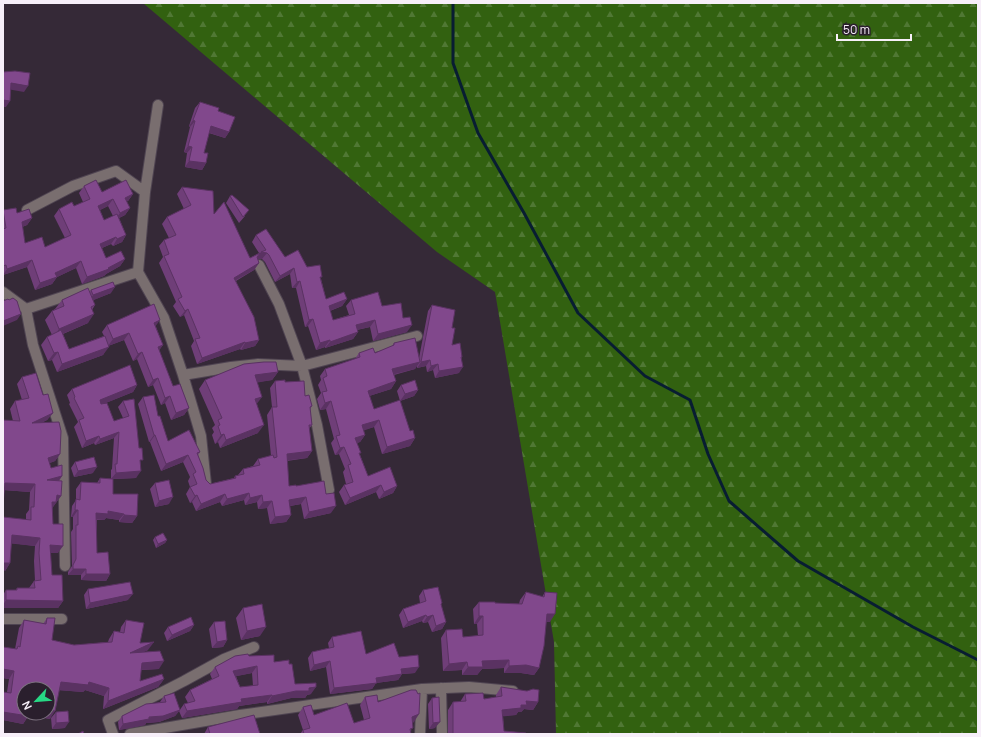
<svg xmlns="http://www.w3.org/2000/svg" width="981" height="737" font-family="Manrope,sans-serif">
	<defs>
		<pattern id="forest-firs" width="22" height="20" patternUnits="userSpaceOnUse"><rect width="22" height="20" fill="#326110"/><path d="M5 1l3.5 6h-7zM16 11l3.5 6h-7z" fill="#507834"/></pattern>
	</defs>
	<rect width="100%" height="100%" fill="#352937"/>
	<path fill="url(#forest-firs)" d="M143,3h835v731h-422l-2,-92 -59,-350 -58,-40z"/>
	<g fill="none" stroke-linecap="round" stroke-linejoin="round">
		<path stroke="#081d32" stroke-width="3" d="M453,3v60l25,70 46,80 54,100 67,63 45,24 18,54 21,47 69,60 115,66 65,33"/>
		<defs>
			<path id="street" d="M158,105l-13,87 -7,80 26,46 19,57 18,61 5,48
				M27,210l46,-24 43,-15 29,21
				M259,265l20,39 23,62 15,59 12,65
				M3,292l23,17 7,36 30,93 2,128
				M26,309l112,-37
				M183,375l48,-8 27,-3 44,2 115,-30
				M3,619h59
				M441,688l1,46
				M113,734l-5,-14 76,-39 40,-22 30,-12
				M130,734l110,-19 182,-26 47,-2 44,4
				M420,734l2,-45"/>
		</defs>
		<use href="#street" stroke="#504552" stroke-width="12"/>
		<use href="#street" stroke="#796e6f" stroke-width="10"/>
	</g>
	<path fill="#6f3e78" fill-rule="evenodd" d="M200,102l18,9 11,21 -4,6 -16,-5 -5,20 2,10 -4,7 -17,-3 2,-14 -3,-1 6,-25 -1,-1 6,-18z
		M84,186l18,6 31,2 -5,7h-2l4,7 -5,7 -6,3 7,17 -4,7 -9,4 -2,-2 -9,4 4,10 19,1 -5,7 -14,8 -2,2 -22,8 -6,-16 -19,9 -5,7 -17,6 -8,-23 -24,8v-65l14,3 15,5 -5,7 -5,2 3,16 20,4 20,-9 -11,-22 5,-7 15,-3 9,-4 -4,-9zM108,206l5,10 -9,4 -4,-10z
		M182,187l32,27 36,44 9,-5 -7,-11 4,-7 29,22 22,10 14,12 5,20h21l-5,7 -12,5 3,9 16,-5 -3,-9 5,-6 31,6 21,12 4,14 -34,9 -3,-14 -13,3 1,2 -5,7 -28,9v-1l-9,3 -8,-24 -3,1 -9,-39h-4l-2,-14 -15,8 -10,-20 -3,-3h-4l1,4 -5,7 -18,11 23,59 -4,6 -14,4 -1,-1 -43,15 -6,-18 3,-5 -10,-26 -4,2 -7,-11 3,-4 -17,-39 4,-6 -4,-11 5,-6 5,-2 -7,-14 5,-7 17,-8 -7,-15z
		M230,196l15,20 -6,7 -13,-20z
		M91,290l20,3 -18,7 2,5 -3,5 -4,13 -25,11 6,15 35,-13 -2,-4 5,-7 49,2 7,18 -4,5 14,36 16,22 -5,7 -13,5 -6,-17 -4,2 -8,-20 -5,2 -11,-28 -4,2 -9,-21 -16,6 -5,9 -46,17 -5,-12 -4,1 -7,-16 6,-8 5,-2 -7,-15 7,-9 3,-2 7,-9 27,-8z
		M432,305l20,23v17l10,12 -1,2 -2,14 -24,5 -2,-8 -6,2 -1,-6 -9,2v-3l-2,4 -21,6 2,6 -5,8 -22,7 5,13 36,22 5,7 -5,8 -28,8 -8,-27 -11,3 2,5 -5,7 -3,1 3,12 8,21 29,10 -4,7 -14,6 -3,-7 -31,13 -6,-13 5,-7 2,-1 -3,-12 2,-3 -6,-15 -4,1 -4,-12 3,-4 -8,-30 -6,1 -3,-11 4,-6 -3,-8 3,-5 -1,-4 5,-7 30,-10 4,-6h16l17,-7 2,-3 25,15 9,-47z
		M278,372l-6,8 -15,2v22l1,29 -38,15 -2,-6 -3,2 -3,-9 2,-3 -2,-4 3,-3 -16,-36 6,-9z
		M22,377l21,18 10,18 -6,7 -4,2 17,32 -5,7 -6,2 2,5 11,8 -3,5 2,15 -9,12 1,16 5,29h-8l2,22 11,26 -5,7h-55v-13l3,-5h10l1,-2h12l5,-7h1l-1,-20 1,-15 -24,-3 -1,20 -5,8 -2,-54 23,3v-6l3,-4 1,-18 -26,-2 -1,-70 10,1 -3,-12 5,-8 7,-1 -5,-16z
		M275,381l10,1 20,14 7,10 -2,3 2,16 -3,4 3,22 -5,7 -20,3 2,25h7l30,8 5,19 -27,6 -3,-15 -11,2 1,9 -5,7 -16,2 -3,-16 -9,1 -1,-7 -12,3 -1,-5 -22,6 -2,-4 -24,9 -4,-9 -2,1 -4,-9 4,-7 -2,-6 2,-4 -7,-15 -22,9 -11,-29h-1l-11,-38 5,-7 15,19 10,25 32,11 -2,3 8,25 4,4 24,-6 1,-2 3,-1 5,-6 10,-3 5,-7 13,-3 -4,-41 5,-8 -2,-19z
		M137,385l-4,7 -30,12 11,17 9,-3 -5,-11 5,-6 11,-2 6,65 -4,14 -23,1v15l24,22 -5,7 -13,-1v-2l-13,-2 -2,2h-7v33l13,21 -4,7 -25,-1v-5h-13v-3l4,-6 -1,-34 2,-3v-12h-2l1,-11 4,-6v-11l5,-7 16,1 3,-5 11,1v-9l1,-1 2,-31 -19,7 -1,-2 -12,5 -8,-21 4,-5 -9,-18 1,-1 -3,-8 5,-6z
		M401,385l17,5 -4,6 -14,5 -3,-10z
		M75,462l18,11 -19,4 -3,-9z
		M155,483l14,21 -14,3 -5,-18z
		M155,537l12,3 -2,3 -9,5 -3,-8z
		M88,589l40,11 -42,9 -2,-14z
		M423,590l18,15 5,17 -4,7 -10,3 -4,-10 -5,1 -1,-2 -19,7 -4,-13 4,-6 17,-6 -1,-7z
		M526,592l16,5 3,-5 5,30h-4l-7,46 -5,7 -13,-2h-17v-5l-22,1 -5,6h-15v-5l-19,1 -2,-33 5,-8 17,7 15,-1 -1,-12h-3l-1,-15 6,-7 40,2 1,-4z
		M243,608l17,28 -19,4 -5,-22z
		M47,618l5,22 22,5 34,-3 1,-3 5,-8 6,1 1,-5 5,-7 14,23 8,7 -5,2 16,17 -18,1 -1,11 24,-2 -6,8 -55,22 1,-13 -19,-6 -2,2 -24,-2 -9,29 -21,-4 -6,9 -20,-4v-28h4l2,-13 -6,-1v-31l12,2 4,-21 5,-8 19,4z
		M214,622l13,18 -4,7 -11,1 -3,-19z
		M194,625l-4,6 -23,10 -3,-8 4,-6z
		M332,637l34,17 33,3 16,16 -13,1 -4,6 -22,3 -4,6 -42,5 -4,-27 -16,4 -2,-13 4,-6 17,-4 -1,-5z
		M249,656l25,6 15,2 6,20 16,10 -4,1 -2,3h-14l-24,6v-2l-28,4 -2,3 -55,9 -3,-7 5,-7 4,-1 -3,-6 5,-7 22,-11 -2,-5 5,-7zM252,673l1,13 -13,1 -4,-11z
		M501,687l37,15 -5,8 -9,-1 -3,3h-3l-2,3 -13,1 1,15 22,3h-78v-24l5,-8h7l5,-8 19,5 12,-2v-2z
		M164,696l16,14 -5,6 -16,6 -13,1 -1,2 -26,5 -1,-8 4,-6 38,-14z
		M365,697l13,5 36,20 -2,1 -1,9v2h-111l3,-4 -5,-15 5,-8 11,8 40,8 10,-3 -4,-15z
		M432,698l3,30 -6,1 -1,-25z
		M56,712l9,16 -13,1 -1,-11z
		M208,727l52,7h-56z"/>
	<path fill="#5a3262" d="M11,83l17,3 -4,6 -17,-3z
		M3,100l7,1 -4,6h-3z
		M193,120l2,1 -5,6 -1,-1z
		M211,126l18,6 -4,6 -18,-6z
		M188,146l4,1 -5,6 -3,-1z
		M189,161l17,2 -4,7 -17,-3z
		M133,194l-5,7 -8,4 5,-7z
		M113,199l-5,7 -14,7 4,-7z
		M130,208l-5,7 -10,5 5,-7z
		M32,218l-5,7 -10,4 5,-7z
		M126,235l-4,7 -9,4 4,-7z
		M116,237l-5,7 -16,7 5,-7z
		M261,252l6,1 -5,6h-6z
		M125,259l-5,7 -14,8 -2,2 -22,8 5,-7 21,-9z
		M32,260l-5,7 -24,8 4,-6z
		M81,261l-5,7 -21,10 2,-1 -5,7 -17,6 5,-7 15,-10z
		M259,263l-5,7 -25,14 5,-6z
		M294,268l-4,6 -15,8 5,-6z
		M300,281l-4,7h-4l5,-6z
		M115,287l-4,6 -22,9 4,-7z
		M347,299l-5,7 -18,7 5,-7z
		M188,309l-4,6 -4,2 5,-6z
		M21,314l-4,6 -14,6v-5z
		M94,314l-6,9 -35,15 6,-9z
		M313,319l-5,7 -3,1 4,-7z
		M160,320l-5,7 -1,-4z
		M375,320l-5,7 -19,4 5,-6z
		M412,325l-5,7 -34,9 5,-7z
		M358,332l-5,7 -28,9 5,-6z
		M129,333l-5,7 -16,6 5,-7z
		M259,340l-4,6 -14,4 4,-7z
		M330,340l-5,7 -9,3 4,-7z
		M245,342l-5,7 -43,15 5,-6z
		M163,345l-5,7v-5z
		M109,347l-6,8 -46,17 5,-8z
		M58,352l-6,8 -4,1 6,-8z
		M142,352l-5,7 -4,2 5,-7z
		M430,360l-4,6 -9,2 4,-6z
		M420,362l-5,7 -28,7 5,-7z
		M438,364l-5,6 -6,2 4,-6z
		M463,367l-4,6 -24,5 4,-7z
		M278,372l-6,8 -23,4 6,-9z
		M158,378l-5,7 -5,2 5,-7z
		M396,381l-5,8 -28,9 5,-7z
		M137,385l-4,7 -37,15 4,-7z
		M418,390l-4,6 -14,5 5,-7z
		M170,396l-5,7 -4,2 4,-7z
		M262,397l-6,8 -1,-6z
		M331,401l-5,8 -6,1 5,-7z
		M189,408l-5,7 -13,5 5,-7z
		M53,413l-6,7 -20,10 5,-7z
		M379,420l-5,7 -17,6 5,-8z
		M264,425l-6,8 -38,15 6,-8z
		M119,432l-5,6 -19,7 5,-6z
		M224,434l-6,8 -3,2 6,-9z
		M154,435h1l-5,7h-1z
		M365,435l-5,7 -10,3 5,-7z
		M99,436l-5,7 -12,5 4,-7z
		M415,438l-5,8 -28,8 5,-7z
		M344,447l-5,7 -4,1 5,-7z
		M312,451l-5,7 -25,3 5,-7z
		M60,454l-5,7 -12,5 5,-8z
		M188,455l-5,7 -22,9 5,-7z
		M97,467l-4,6 -19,4 4,-6z
		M141,471l-5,7 -25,1 5,-6z
		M62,476l-5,7 -10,-3z
		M5,483l30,1 -5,8 -27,-2z
		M381,485l-5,7 -31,13 5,-7z
		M397,486l-4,7 -14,6 5,-7z
		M249,493l-5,7 -22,6 5,-7z
		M225,494l-5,8 -24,9 5,-7z
		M57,495l4,1 -10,14 -4,-1z
		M197,495l-5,7 -2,1 5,-7z
		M262,495l-5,7 -12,3 5,-7z
		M173,497l-4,7 -14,3 4,-6z
		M306,497l-5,7 -17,3 5,-7z
		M272,501l-5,7 -9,1 5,-7z
		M336,506l-5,7 -27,6 5,-7z
		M75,510h3l-5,7h-2z
		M108,511l16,3 -5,6 -13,-2 -2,2 -12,-1 4,-6z
		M124,515l13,1 -5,7 -13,-1z
		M291,515l-5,7 -16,2 5,-7z
		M12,535l28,3 -5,8 -29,-3z
		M167,540l-2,3 -9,5 2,-4z
		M50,545l13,1 -5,7h-14z
		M3,563h7l-5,8 -2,-1z
		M73,569h13l-5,6h-13z
		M86,574h24l-4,7 -25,-1z
		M133,594l-5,6 -42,9 4,-6z
		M6,600l57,1 -5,7h-55v-3z
		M547,614h8l-5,8h-9z
		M426,615l-4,6 -19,7 5,-6z
		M433,615l-5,7 -5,1 4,-6z
		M479,616h4l-6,8h-3z
		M446,622l-4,7 -10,3 4,-6z
		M194,625l-4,6 -23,10 5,-6z
		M266,627l-6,9 -19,4 6,-9z
		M227,640l-4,7 -11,1 5,-6z
		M154,642l-6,8 -24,11 6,-8z
		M509,660l-5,8 -22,1 -5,6h-15l6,-8 14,-6z
		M164,661l-5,8 -22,1 5,-7z
		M330,661l-4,6 -16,4 4,-6z
		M467,662l-5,8 -19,1 6,-7z
		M526,665l13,3 -5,7 -13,-2h-17l5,-7z
		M257,666l-5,7 -24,5 5,-7z
		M419,667l-4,6 -13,1 -4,6 -22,3 -4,6 -42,5 4,-6 42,-10 25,-9z
		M3,669l11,2 -5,8 -6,-1z
		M164,679l-6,8 -55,22 5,-8z
		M61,682h28l20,6 -5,8 -19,-6 -2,2 -27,-2z
		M316,687l-5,7 -4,1 -2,3h-14l-24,6 5,-8z
		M272,695l-5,7 -28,4 -2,3 -55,9 5,-7 54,-12z
		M526,701l12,1 -5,8 -9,-1 -3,3h-3l-2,3 -19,2 5,-7 19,-5z
		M48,710l7,1 -5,8 -25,-5v-1h23z
		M180,710l-5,6 -16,6 -13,1 -1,2 -26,5 4,-6z
		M3,712l25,4 -5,8 -20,-4z
		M419,714l-5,8 -8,3 6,-8z
		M69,722l-4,6 -13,1 4,-6z
		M440,722l-5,6 -6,1 4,-6z"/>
	<path fill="#81488c" stroke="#5a3262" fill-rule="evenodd" d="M15,71l15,2 -2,13 -17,-3 -1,18 -7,-1v-28z
		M200,102l19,6 -1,3 17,6 -6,15 -18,-6 -7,27h4l-2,10 -17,-2 3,-14 -4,-1 7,-25 -2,-1z
		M96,180l6,12 24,-12 7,14 -8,4 5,10 -10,5 -7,-14 -15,7 6,14 13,-6 9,21 -9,4 -1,-2 -16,7 6,14 15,-7 4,8 -17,9 1,1 -22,8 -6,-16 -26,12 2,4 -17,6 -8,-23 -25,9 -1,-4 -3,1v-37l3,-1 -3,-18 13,-2 1,5 12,-4 3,9 -10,4 3,21 17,-6 3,10 26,-12 -12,-26 13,-7 2,4 16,-7 -6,-13z
		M182,187l31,4 1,23 10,-12 26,56 10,-5 -3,4 2,6 -25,15 20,39 5,23 -14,3v-1l-43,16 -7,-19 5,-1 -12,-29 -3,2 -7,-12 4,-2 -18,-41 5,-2 -5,-14 12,-5 -9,-18 24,-12z
		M232,195l17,15 -6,7 -13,-21z
		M266,229l19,28 13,-7 9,17 13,-2 2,12h-2l6,22 18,-7 3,7 -18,7 4,14 22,-6 -4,-14 27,-8 4,14 19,-3 2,15 7,-1 2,8 -34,9 -3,-14 -19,5 2,7 -28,10v-2l-10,3 -7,-24 -4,1 -9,-39 -3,1 -3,-14 -14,8 -11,-21 -2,-2 -6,-1 5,-2 -10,-15z
		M113,282l2,5 -22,8 -2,-5z
		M88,288l7,17 -4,2 3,7 -35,15 -7,-18 12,-5 -2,-6z
		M13,298l4,3 4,13 -18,7v-20l5,-2 1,1z
		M154,304l6,16 -6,3 9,22 -5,2 15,39 7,-2 9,24 -13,5 -6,-17 -5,2 -7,-20 -5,2 -11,-28 -4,2 -9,-21 -16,6 -6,-14z
		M432,305l23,5 -3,18h3l-3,17 8,-2 2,14h-1l2,10 -24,4 -1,-7 -7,2 -1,-6 -9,2z
		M61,330l8,19 36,-13 4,11 -47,17 -4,-12 -4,1 -7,-16z
		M415,338l5,24 -28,7 4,12 -28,10 6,18 26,-9 10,31 3,-1 2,8 -28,9 -8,-27 -17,5 3,10 -10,3 6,15h-2l9,23 22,-9 7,19 -13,6 -3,-7 -31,13 -6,-13 9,-3 -5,-17 3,-1 -7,-17 -4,1 -4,-12 4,-1 -9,-34 -6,2 -3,-11 5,-1 -4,-13 4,-2 -2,-7 35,-12 -1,-4 14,-5 2,5 19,-8v-2z
		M264,362h12l2,10 -23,3 7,22 -7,2 9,26 -38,15 -2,-6 -3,1 -3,-9 2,-1 -2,-5 4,-2 -17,-38 39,-16z
		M130,365l7,20 -37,15 1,4 6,-1 7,18 15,-5 -6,-15 11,-2 5,49h3l1,12h-3l1,11 -25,2 -1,-9h2l2,-32 -19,7 -1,-3 -13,5 -7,-21 5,-2 -10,-20 1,-1 -3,-8z
		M36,373l7,22 5,-1 5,19 -21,10 27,-1 2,9 -1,23 -12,4 3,10 11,-3v11l-15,4 15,1 -1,15 -4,-1 -1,7h-4l1,22h10v22l-13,-1 2,30h10l1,26 -57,-1v-10h11v-2h18l-1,-7 7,-1 -2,-27 1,-15 -28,-3 -2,28h-7v-46l28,3v-13h3l1,-23 -30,-1 -2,21v-84l17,1 -5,-20 14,-3 -7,-21z
		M285,380v2l19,-1 1,15 4,-1 3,11 -2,1 2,18h-3l3,26 -25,3 2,32 7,-1v1l28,-5 2,13 8,-1 2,13 -27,6 -3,-15 -17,3 2,15 -16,2 -3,-16 -9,1 -1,-7 -12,3 -1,-5 -22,6 -2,-5 -24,10 -4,-9 -2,1 -5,-9 7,-3 -4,-10 3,-2 -8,-17 -22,9 -11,-29h-1l-11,-38 11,-2 4,21h2l8,25 21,-11 11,22 -3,1 6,15 3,12 4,4 26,-6 -1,-2 9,-2 -1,-5 17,-4 -2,-6 15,-4 1,3 3,-1 -5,-50h5l-2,-26z
		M415,380l3,10 -13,4 -4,-9z
		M94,457l3,10 -19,4 -3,-9z
		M100,478l13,1v15h25l-1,22 -13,-1v-1l-16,-3v3l-12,-1 1,40 11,-1 2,22h-24v-5h-13v-4l3,-6v-34h2v-15h-3l1,-11 4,1 1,-18 19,1z
		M169,480l4,17 -14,4 -4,-18z
		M163,533l4,7 -9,4 -3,-7z
		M130,582l3,12 -43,9 -2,-14z
		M438,587l4,16 -1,1 5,18 -10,4 -3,-11 -6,2 -1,-2 -18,7 -5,-13 23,-8 -3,-11z
		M526,592l18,5 1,-5 12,1 -2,21h-8l-3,32 -5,22 -13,-3 -17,1v-6l-27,1 1,6h-15l-1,-5 -18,2 -3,-34 16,-1 1,8 20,-2v-19h-4v-14h16v1l27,1z
		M262,604l4,23 -19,4 -4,-23z
		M191,617l3,8 -22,10 -4,-8z
		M47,618h8l-3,22 22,5 38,-3 2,-11 10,2 2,-13 18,3 -4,20 14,-1 -24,11 30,-2 4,10 -22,2 -2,18 22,-7 2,5 -56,22 1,-13 -20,-6 -1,3 -27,-3 -6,29 -7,-1v-21h-24v24h5l-1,3 -25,-4v-20l8,1 3,-22 -11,-2v-22l14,2 1,-3 2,1 4,-27 22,4z
		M225,621l2,19 -10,2 -3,-20z
		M361,631l5,23 28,-11 5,14 19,-2 1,12 -18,2 1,5 -26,4 1,5 -43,5 -4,-27 -16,4 -2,-13 22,-5 -2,-10z
		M248,654l1,2 25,-1v7l15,-2v4h3l3,20 21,-1v4l-7,1v3h-13l-24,5v-1l-31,4 1,3 -55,9 -3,-7 11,-3 -5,-11 29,-14 -4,-9 20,-11zM257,666l1,19 -18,2 -7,-16z
		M501,687l26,4 6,-2 6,1 -1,12 -12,-1 1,4h-6v3l-19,2 2,21 22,2v1h-73v-32l13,-1 -1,-7 18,-1 1,6 18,-3z
		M411,690h5l2,4 2,-1 -1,21 -7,3 1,11 -3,1 1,5h-107l-1,-4 7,-2 -7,-21 8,-2 3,10 33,-12 7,20 16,-5 -5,-21 12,-2 1,7z
		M174,693l6,17 -17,6 -14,1v2l-26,5 -1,-8 24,-12 20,-2 -2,-6z
		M439,697l1,25 -7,1 -1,-25z
		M68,711l1,11 -13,1v-11z
		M254,715l6,19h-50l-2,-7z
		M83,731l1,3h-6z"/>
	<rect width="981" height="737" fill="none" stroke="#f7eff9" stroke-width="8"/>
	<g transform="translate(36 701) rotate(244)"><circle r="19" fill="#2a1f2d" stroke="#7c727f"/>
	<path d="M0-3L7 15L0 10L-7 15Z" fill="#27d885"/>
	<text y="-6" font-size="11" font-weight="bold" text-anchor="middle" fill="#f7eff9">N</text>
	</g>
	<path d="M837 34v6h74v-6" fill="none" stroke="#f7eff9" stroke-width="2"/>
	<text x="843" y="34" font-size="12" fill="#f7eff9" stroke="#2a1f2d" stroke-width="3" paint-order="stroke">50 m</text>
</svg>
